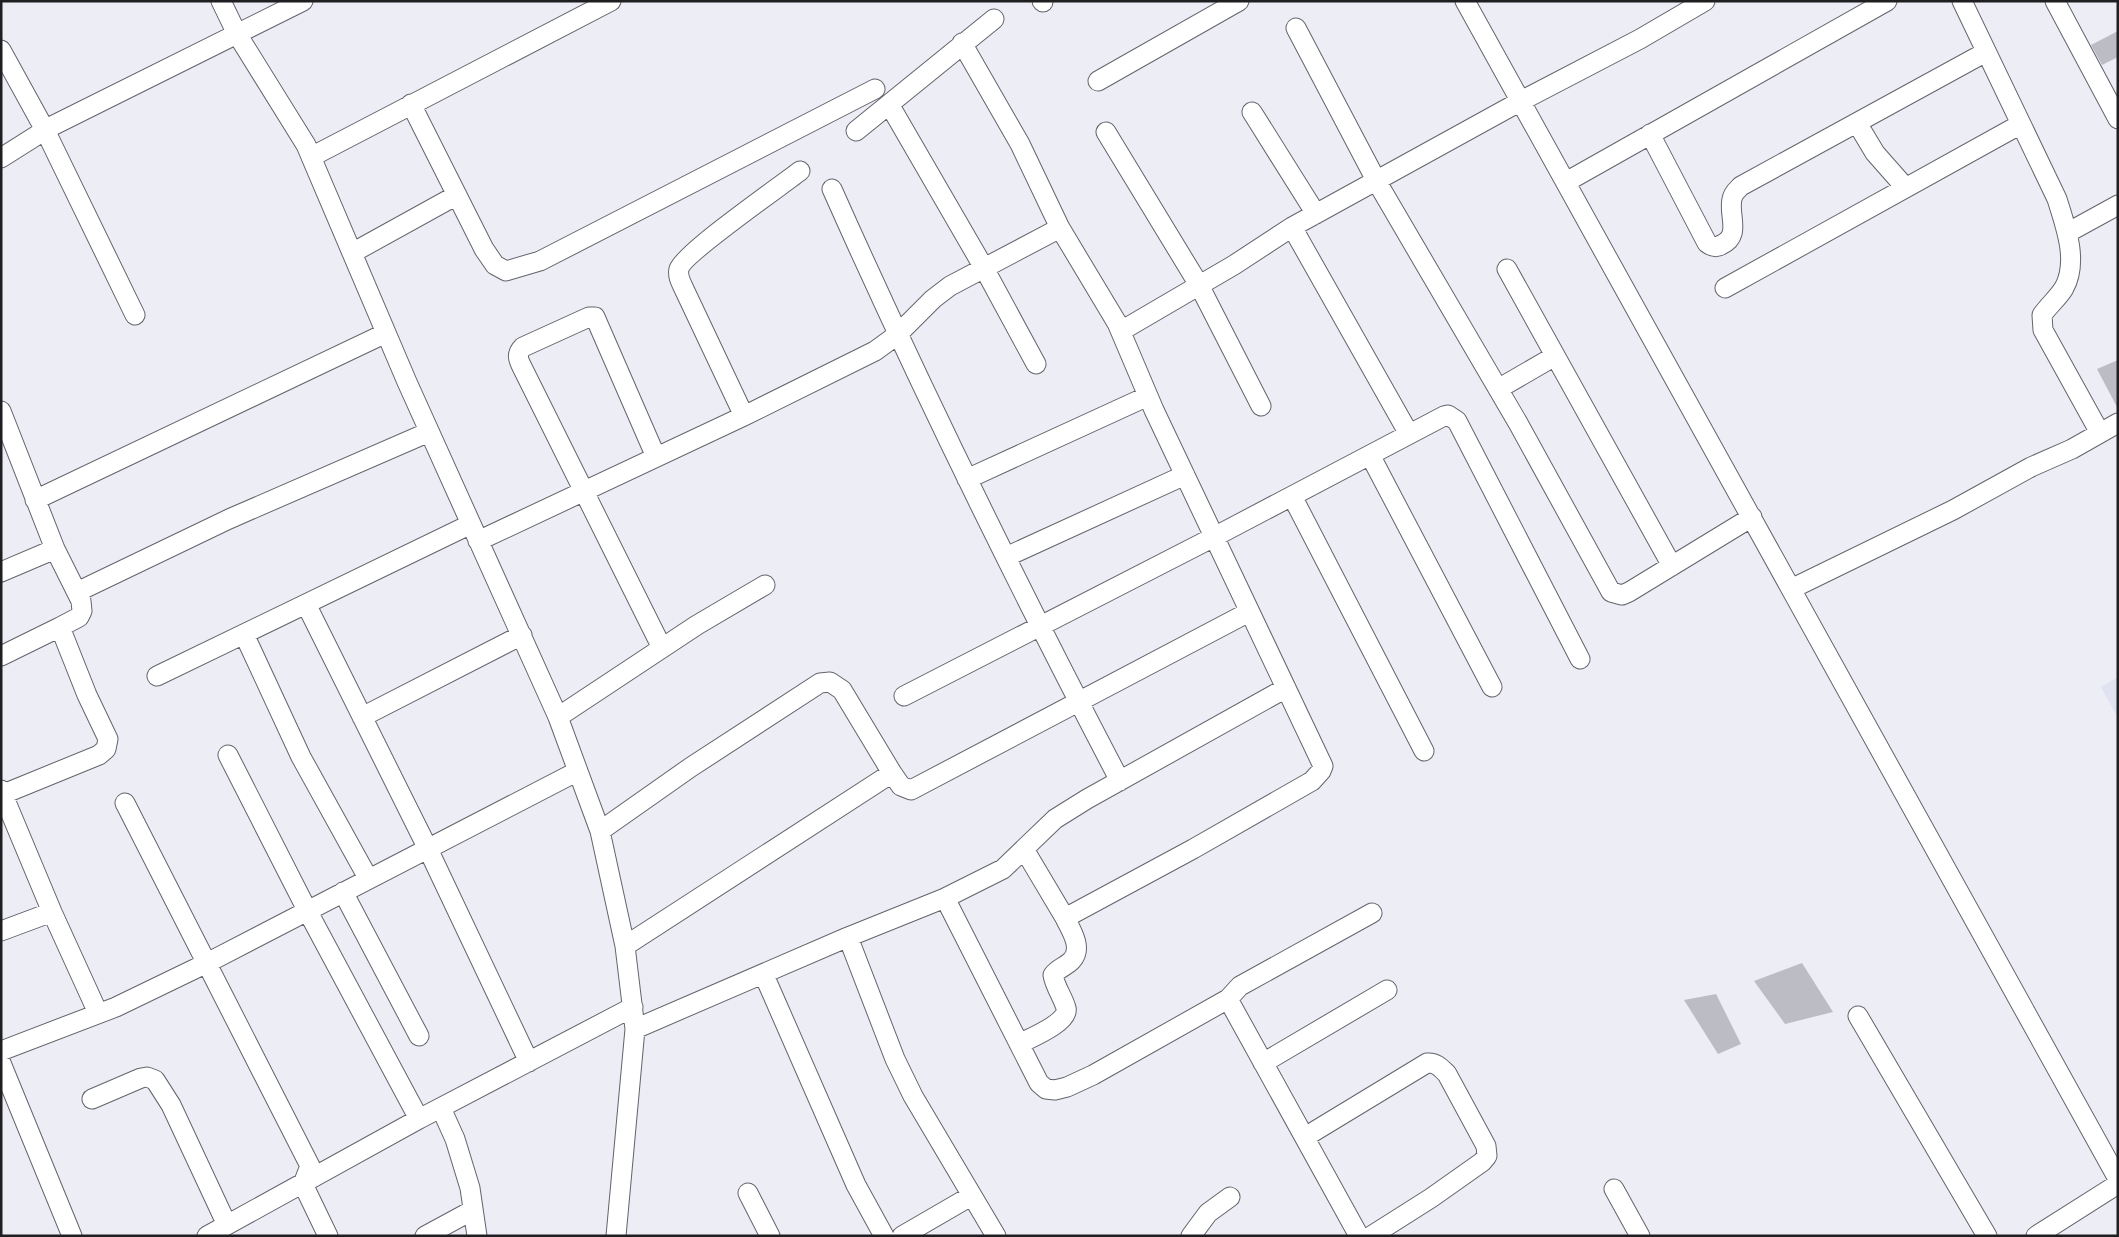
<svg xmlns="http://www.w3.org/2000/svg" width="2119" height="1237" font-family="'Archivo Narrow',sans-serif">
	<rect width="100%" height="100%" fill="#ecedf5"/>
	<path fill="#e0e2f1" d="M2118,677v41l-17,-31z"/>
	<path fill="#bcbdc4" d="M2118,31v26l-16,8 -11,-20z
		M2118,360v49l-21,-40z
		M1802,963l31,49 -48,12 -31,-43z
		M1716,994l25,50 -23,10 -34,-54z"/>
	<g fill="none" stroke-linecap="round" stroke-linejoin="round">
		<defs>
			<path id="minor" d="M221,1l16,33 69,111 101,237 151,335 42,114 25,115 10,83 -19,207
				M1042,1l1,1
				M1465,1l653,1178
				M1962,1l95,198c8,26 22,62 7,89 -6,10 -15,17 -22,27l1,15 57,103
				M2055,1l63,118
				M1296,28l81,154 141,241 93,169 11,3 7,-3 123,-75
				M962,43l58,101 40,84 57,95 37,87 169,356 -2,5 -9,10 -119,68 -128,69 -41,-69
				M1,50l44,80 90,185
				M1098,81l141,-80
				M411,104l73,145 11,16 11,6 34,-10 335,-172
				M889,104l95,164 52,96
				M1252,112l64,102
				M1857,123l18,30 30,34
				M856,131l138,-112
				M1106,132l93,153 62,121
				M1650,134l57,109c4,3 9,5 14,2 21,-9 7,-30 11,-46 1,-6 5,-9 9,-13l245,-134
				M311,157l300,-156
				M1,158l49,-31 253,-126
				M1566,182l321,-181
				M832,189c89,200 186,397 288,592
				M1292,227l117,207
				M2067,233l51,-28
				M352,253l105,-58
				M1507,269l165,297
				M1725,288l296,-164
				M1121,331l113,-66 58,-38 229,-126 119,-62 65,-38
				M1498,389l57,-33
				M1,411l54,138 26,52 1,10 -3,6 -19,10
				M744,416l-59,-125c-3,-7 -8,-14 -6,-22 4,-15 103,-84 121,-98
				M1370,455l122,232
				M656,457l-61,-140h-6l-66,30c-7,7 -5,12 -1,20l140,281
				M967,479l181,-83
				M1292,496l132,255
				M35,500l351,-167
				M478,541l266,-125 131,-65 22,-16 36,-36 17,-13 110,-58
				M1006,557l179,-82
				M1,572l54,-23
				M1791,589l162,-79 78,-43 41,-18 46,-26
				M77,592l152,-73 200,-87
				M306,604l122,245 101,213
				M244,634l57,123 67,121
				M1,656l59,-29 27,68 21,44 -2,10 -7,6 -98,40
				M157,676l314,-152
				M904,696l310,-159 230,-121 4,-1 9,6 123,238
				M362,717l160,-82
				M558,717l139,-92 68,-40
				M228,755l79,155 112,209
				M1,790l51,122 46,101
				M125,803l185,363 -7,18 25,52
				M600,831l91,-64 129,-84 10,-1 12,8 50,83
				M343,892l76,144
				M945,898l58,-29 52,-50 32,-20 199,-111
				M1,931l51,-19
				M848,937l47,122 18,37 83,140
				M625,946l267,-173 9,13 10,4 338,-178
				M764,975l92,210 28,51
				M1228,999l12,-13 132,-73
				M1858,1016l129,220
				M635,1029l213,-92 97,-39 94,185 7,6 9,1 12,-3 26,-12 135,-76 131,237
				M1019,1044c11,-6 51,-22 47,-36 -3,-11 -11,-21 -13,-33 5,-7 14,-9 19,-15 11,-12 -1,-30 -7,-42
				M1,1051l115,-44 91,-44 371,-192
				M1,1063l71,173
				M1263,1063l124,-73
				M92,1099l49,-21 6,-1 8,3 16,25 56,120
				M441,1108l14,31 15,49 7,48
				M1305,1137l122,-74c9,-1 14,5 20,11l39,72 1,10 -5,6 -51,36 -60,38
				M1614,1189l26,47
				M748,1193l22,43
				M207,1236l212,-117 214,-112
				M425,1236l48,-26
				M902,1236l69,-40
				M1191,1236l17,-23 22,-16
				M2036,1236l82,-52"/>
		</defs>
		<use href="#minor" stroke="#63646b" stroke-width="21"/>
		<use href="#minor" stroke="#fff" stroke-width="19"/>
	</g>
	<rect width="2119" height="1237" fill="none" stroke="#1f1f22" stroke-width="5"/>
</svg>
